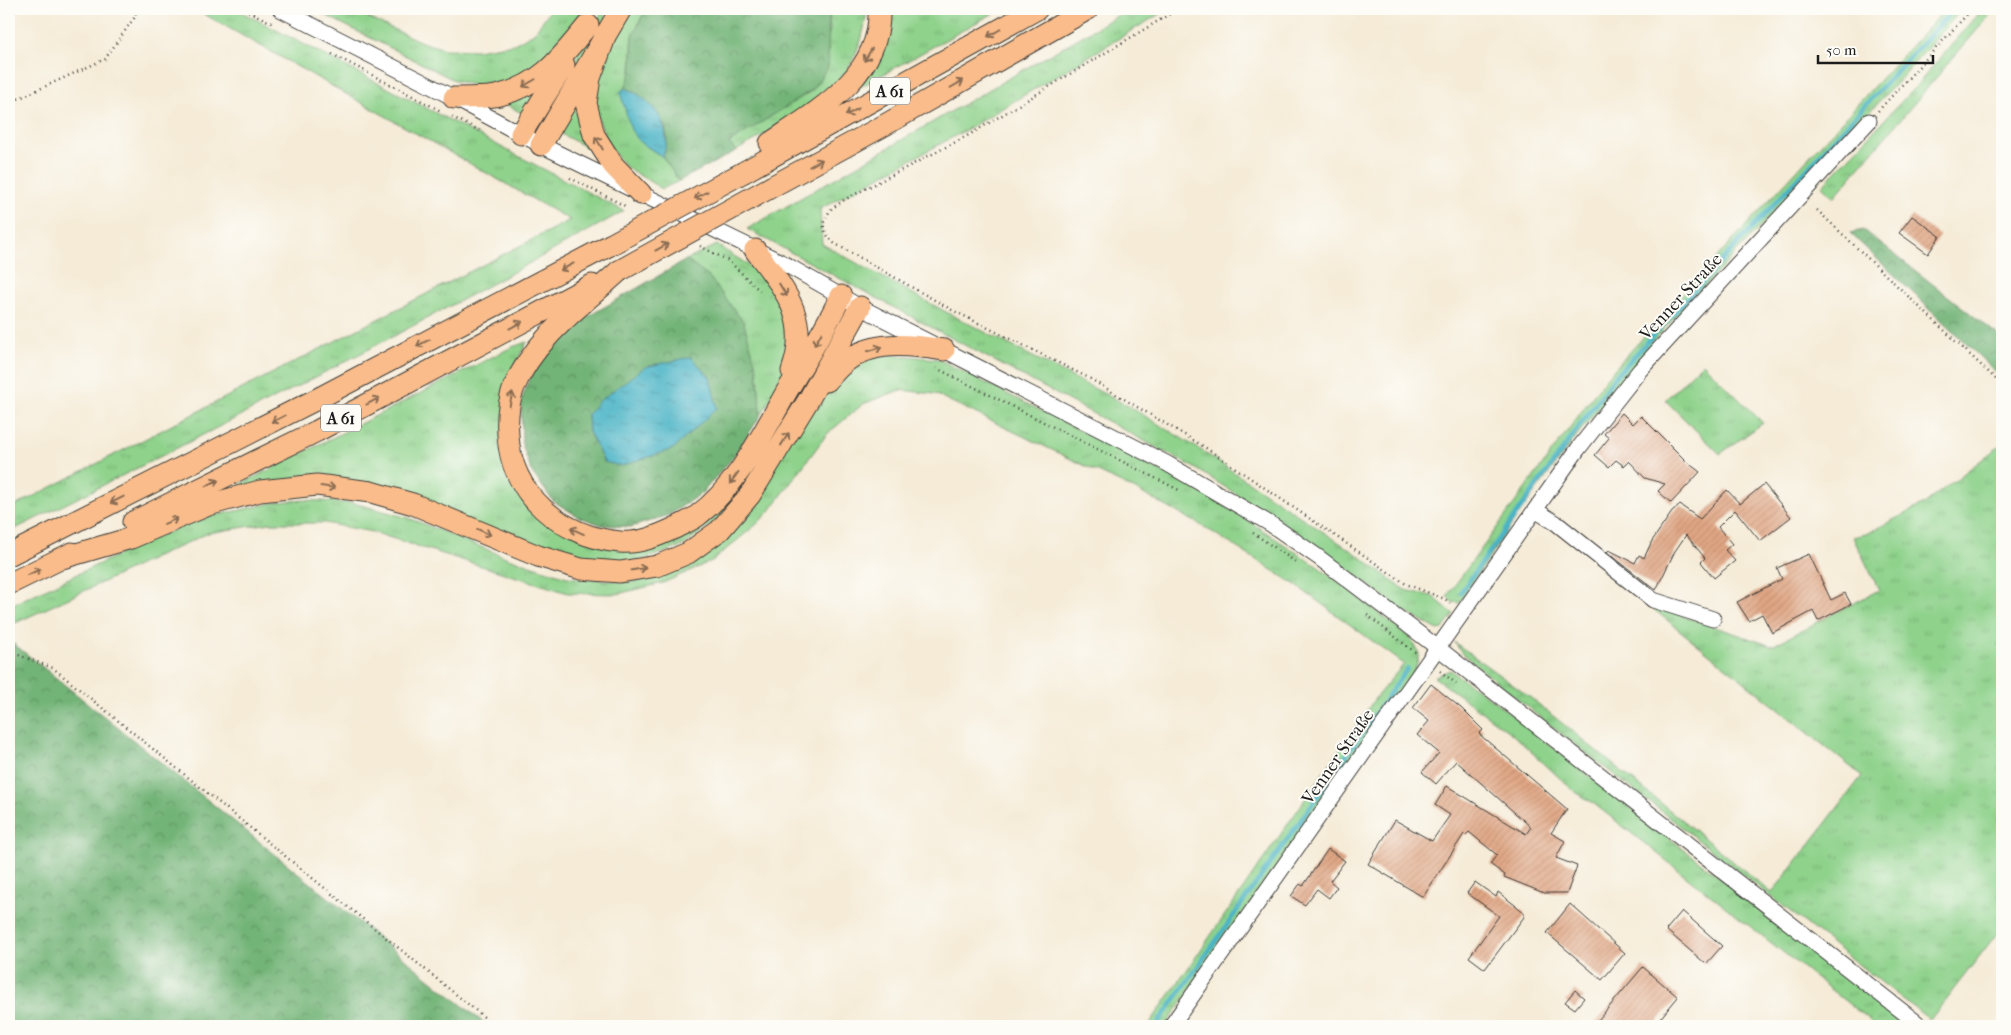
<svg xmlns="http://www.w3.org/2000/svg" width="2011" height="1035" font-family="'IM FELL French Canon',serif">
	<defs>
		<pattern id="grass-tufts" width="24" height="20" patternUnits="userSpaceOnUse" patternTransform="scale(1.25)"><rect width="24" height="20" fill="#8ed28b"/><path d="M3 7l-1-3M5 7V3M7 7l1-3M15 17l-1-3M17 17v-4M19 17l1-3" fill="none" stroke="#7ab477"/></pattern>
		<pattern id="forest-crowns" width="20" height="18" patternUnits="userSpaceOnUse" patternTransform="scale(1.25)"><rect width="20" height="18" fill="#72b477"/><path d="M2 6a3 3 0 1 1 6 0M12 15a3 3 0 1 1 6 0" fill="none" stroke="#5d9261"/></pattern>
		<pattern id="water-ripples" width="26" height="14" patternUnits="userSpaceOnUse" patternTransform="scale(1.25)"><rect width="26" height="14" fill="#48b3c6"/><path d="M2 4q2-2 4 0t4 0M15 11q2-2 4 0t4 0" fill="none" stroke="#3b91a0"/></pattern>
		<pattern id="building-hatch" width="6" height="6" patternUnits="userSpaceOnUse" patternTransform="scale(1.25)"><rect width="6" height="6" fill="#e0a684"/><path d="M-1 1l2-2M0 6l6-6M5 7l2-2" fill="none" stroke="#c08e71"/></pattern>
	</defs>
	<rect width="100%" height="100%" fill="#fdfcf7"/>
	<filter id="ink" filterUnits="userSpaceOnUse"><feTurbulence type="fractalNoise" baseFrequency=".02" numOctaves="2"/><feDisplacementMap in="SourceGraphic" scale="10" xChannelSelector="R" yChannelSelector="G"/><feConvolveMatrix kernelMatrix="1 2 1 2 8 2 1 2 1" color-interpolation-filters="sRGB"/></filter>
	<filter id="wash" filterUnits="userSpaceOnUse"><feTurbulence type="fractalNoise" baseFrequency=".0096" numOctaves="4" result="noise"/><feDisplacementMap in="SourceGraphic" scale="20" xChannelSelector="R" yChannelSelector="G"/><feGaussianBlur stdDeviation="1.12" result="paint"/><feColorMatrix in="noise" values="0 0 0 0 0 0 0 0 0 0 0 0 0 0 0 0 0 1.4 0 .05"/><feComposite in="paint" operator="in"/></filter>
	<g filter="url(#wash)">
		<rect width="100%" height="100%" fill="#f5ebd7"/>
		<path fill="url(#grass-tufts)" stroke="#557754" d="M195,9h41l388,202c-202,113 -408,219 -615,321v-23l561,-289z
			M313,9h36l75,34 21,6 32,1 37,-6 20,-11 17,-24h33l-10,17 -28,36 -25,18 -30,10 -37,-10z
			M631,9h15c-4,8 -9,17 -12,26 -6,18 4,43 -14,57l21,51 22,14 16,24 -17,8 -36,-22 -17,-20 -17,-45 5,-28z
			M829,9h37v10l-5,22 -13,29 -32,35 -80,46 -8,-8 85,-53 17,-60z
			M885,9h116l-146,81z
			M1129,9h39l-202,121 -146,79 2,35 126,69 184,95 67,41 159,106 37,28 10,7 27,6 22,18 -11,15 -5,1 -36,-20 -60,-45 -69,-48 -80,-50 -446,-238z
			M1945,9h17l-58,66 -240,254 -83,101 -63,85 -59,88 -7,-1 -5,-6 159,-218z
			M1983,9h12l-161,188 -12,-11 94,-100z
			M601,13l6,4 -57,100 -7,-4z
			M539,84l-14,31 -20,-11z
			M572,103l6,1 10,37 -3,6 -27,-15z
			M717,245l39,25 22,22 11,22 -4,60 -24,41 -4,-46 -47,-91 -24,-18z
			M527,342l-15,28 2,111 79,61 65,-3 112,-93 -50,72 -37,28 -45,15 -42,2 -58,-12 -164,-64 -138,4 3,-6 273,-138z
			M879,353l59,6 244,123 53,30 82,54 93,71 9,16 -3,15 -251,358h-17l228,-329 28,-33 -110,-80 -88,-56 -66,-36 -205,-98 -35,-4 -37,14 -36,30 -58,78 -12,12 -45,37 -49,22 -46,11 -49,-1 -196,-61 -47,-9h-55l-62,10 -199,93v-20l150,-70 49,-19 69,-15 28,-2 48,3 56,15 99,40 59,19 62,5 26,-6 32,-12 119,-145 22,-31 10,-10z
			M1703,363l60,60 -43,31 -55,-54z
			M2002,444v483l-72,93 -394,-306 -73,-60 -9,-12 77,56 241,195 90,-117 -215,-172 125,42 107,-56 -26,-53 13,-3 58,-30z
			M1450,670l44,31 416,325h-33l-284,-223 -19,-12 -62,-57 -78,-57z"/>
		<path fill="url(#forest-crowns)" stroke="#47684a" fill-rule="evenodd" d="M646,9h183l-1,58 -16,23 -83,53 7,8 -57,30 -16,-24 4,-18 -2,-13 -29,-34 -11,-4 6,-15 2,-37z
			M1863,230l139,108v40l-152,-145z
			M686,260l24,18 34,45 13,46 4,46 -27,41 -31,36 -34,23 -38,12 -29,-2 -23,-8 -26,-16 -22,-30 -9,-27 -1,-43 11,-29 36,-44zM588,414l16,48 -15,-30z
			M14,644l474,382h-479v-380z"/>
		<path fill="url(#water-ripples)" stroke="#326871" d="M625,88c20,8 40,26 41,50 1,6 -2,13 -3,19l-22,-14 -10,-13 -11,-38z
			M691,357l19,20 7,31 -44,41 -52,17 -17,-4 -15,-30 -1,-18 11,-13 46,-34z"/>
		<g fill="none" stroke-linecap="round" stroke-linejoin="round">
			<path stroke="#48b3c6" stroke-width="4.5" d="M1461,592l152,-213 341,-370
				M1156,1026l251,-357"/>
		</g>
		<g id="blocks">
			<path fill="url(#building-hatch)" d="M1912,216l28,20 -12,18 -29,-21z
				M1622,413l11,11 8,-8 46,46 13,10 -29,31 -13,-12 7,-7 -20,-6 -16,-17 -5,5 -8,-6 -7,7 -14,-12 14,-17 -5,-4z
				M1764,484l27,33 -31,24 -25,-31 -17,17 14,17 -7,6 10,11 -21,17 -13,-16 4,-4 -19,-23 -11,16 -19,39 -49,-38 2,-2 26,13 4,-8 5,3 8,-17 20,-29 8,-7 20,14 27,-29 13,14z
				M1809,554l22,46 14,-7 6,11 -33,17 -5,-10 -41,22 -10,-19 -13,7 -12,-19 45,-23 -5,-11z
				M1431,684l30,24 22,22 -4,4 88,75 -16,24 14,8 -9,17 21,8 -10,27h-23l-40,-16 1,-2 -15,-11 7,-9 -28,-23 -3,3 -2,-1 -41,63 -55,-33 27,-44 37,21 18,-26 -15,-10 12,-19 79,48 5,-7 -75,-66 -20,23 -14,-12 17,-19 -22,-18 12,-14 -16,-13z
				M1328,849l17,12 -15,20 7,6 -8,11 -12,-9 -12,16 -14,-9 9,-12 3,2z
				M1475,882l21,15 2,-5 26,20v5l-39,52 -16,-12 30,-41 -32,-23z
				M1570,904l55,49 -23,27 -55,-47z
				M1682,911l40,35 -16,18 -40,-34z
				M1643,967l35,30 -24,29h-61z
				M1575,990l9,8 -9,11 -10,-7z"/>
		</g>
	</g>
	<g filter="url(#ink)">
		<use href="#blocks" fill-opacity="0" stroke="#3d3b38" stroke-width="1"/>
		<g fill="none" stroke-linecap="round" stroke-linejoin="round">
			<defs>
				<path id="minor" d="M280,9l174,89 87,47 244,119 75,43 306,156 106,62 46,32 120,91 483,378
					M1535,510l21,13 97,77 60,19
					M1171,1026l407,-577 62,-79 229,-249"/>
				<path id="highway" d="M604,40l-14,38 -4,25 8,32 19,30 28,29
					M454,98c14,-1 32,1 46,-3 43,-11 61,-38 88,-70
					M521,134l43,-69
					M770,143c48,-32 112,-68 109,-134
					M541,145l80,-136
					M744,172l293,-163
					M773,186l110,-60 205,-117
					M755,250c30,40 56,69 37,121
					M619,271c-38,35 -84,67 -105,116 -6,15 -7,33 -6,48 3,60 54,102 112,107 20,2 40,-7 57,-15 7,-4 15,-7 20,-11 41,-31 65,-81 90,-125 19,-31 38,-62 54,-95
					M827,381c5,-6 10,-12 16,-17 28,-25 67,-19 101,-14
					M133,522l184,-91 275,-146
					M9,555l312,-158 289,-152
					M59,559l72,-21 77,-33 52,-14 57,-6 54,7 42,12 125,52 43,13 39,3 37,-6 31,-13 32,-23 30,-35 59,-96 51,-92
					M9,584l63,-31"/>
			</defs>
			<use href="#minor" stroke="#3d3b38" stroke-width="17"/>
			<use href="#highway" stroke="#3d3b38" stroke-width="23"/>
			<path stroke="#3d3b38" stroke-width="2.5" stroke-dasharray="1 4" stroke-linecap="butt" d="M244,9l28,14
				M1178,9l-209,126 -125,65 -14,10 -7,14 3,10 8,9 118,67 135,67 116,69 203,138 39,15 5,4
				M332,54l109,57
				M9,103l96,-44 29,-41 3,-9
				M1878,111l94,-102
				M452,117l31,15
				M570,178l57,29
				M1817,210l185,175
				M700,246l29,15 34,33
				M936,368l245,123
				M1253,533l43,29
				M1367,615l49,38
				M9,655l7,-1 37,14 442,358
				M1440,671l18,14"/>
			<use href="#minor" stroke="#fff" stroke-width="15"/>
			<use href="#highway" stroke="#f9bc8a" stroke-width="21"/>
			<defs>
				<path id="highway-bridge" d="M610,245l134,-73
					M619,271l154,-85"/>
			</defs>
			<use href="#highway-bridge" stroke="#3d3b38" stroke-width="23" stroke-linecap="butt"/>
			<use href="#highway-bridge" stroke="#f9bc8a" stroke-width="21"/>
		</g>
		<defs><path id="oneway-shaft" d="M-6 0H5M1.5-3L5.5 0L1.5 3" fill="none" stroke-width="1.6" stroke-linecap="round" stroke-linejoin="round" transform="scale(1.25)"/></defs>
		<g stroke="#8a6c53">
			<use href="#oneway-shaft" transform="translate(994 33) rotate(150)"/>
			<use href="#oneway-shaft" transform="translate(868 55) rotate(121)"/>
			<use href="#oneway-shaft" transform="translate(529 83) rotate(150)"/>
			<use href="#oneway-shaft" transform="translate(957 84) rotate(-30)"/>
			<use href="#oneway-shaft" transform="translate(852 112) rotate(151)"/>
			<use href="#oneway-shaft" transform="translate(599 143) rotate(-121)"/>
			<use href="#oneway-shaft" transform="translate(816 163) rotate(-29)"/>
			<use href="#oneway-shaft" transform="translate(701 195) rotate(151)"/>
			<use href="#oneway-shaft" transform="translate(662 247) rotate(-29)"/>
			<use href="#oneway-shaft" transform="translate(567 267) rotate(152)"/>
			<use href="#oneway-shaft" transform="translate(783 290) rotate(59)"/>
			<use href="#oneway-shaft" transform="translate(516 325) rotate(-28)"/>
			<use href="#oneway-shaft" transform="translate(818 339) rotate(120)"/>
			<use href="#oneway-shaft" transform="translate(423 343) rotate(152)"/>
			<use href="#oneway-shaft" transform="translate(875 349) rotate(-17)"/>
			<use href="#oneway-shaft" transform="translate(511 399) rotate(-79)"/>
			<use href="#oneway-shaft" transform="translate(373 401) rotate(-28)"/>
			<use href="#oneway-shaft" transform="translate(278 419) rotate(153)"/>
			<use href="#oneway-shaft" transform="translate(785 439) rotate(-58)"/>
			<use href="#oneway-shaft" transform="translate(734 478) rotate(126)"/>
			<use href="#oneway-shaft" transform="translate(212 483) rotate(-26)"/>
			<use href="#oneway-shaft" transform="translate(328 487) rotate(8)"/>
			<use href="#oneway-shaft" transform="translate(117 500) rotate(153)"/>
			<use href="#oneway-shaft" transform="translate(171 521) rotate(-23)"/>
			<use href="#oneway-shaft" transform="translate(577 531) rotate(-156)"/>
			<use href="#oneway-shaft" transform="translate(484 532) rotate(24)"/>
			<use href="#oneway-shaft" transform="translate(639 569) rotate(-10)"/>
			<use href="#oneway-shaft" transform="translate(34 572) rotate(-26)"/>
		</g>
	</g>
	<g text-anchor="middle" dominant-baseline="central" stroke-width="4" stroke-linejoin="round" paint-order="stroke">
		<g fill="#fdfcf7" stroke="#605f5e" stroke-width="1">
			<rect x="870" y="77.5" width="40" height="27" rx="4"/>
			<rect x="321" y="404.5" width="40" height="27" rx="4"/>
		</g>
		<g font-size="16" font-weight="bold" fill="#1c1c1c">
			<text x="890" y="91">A 61</text>
			<text x="341" y="418">A 61</text>
		</g>
		<g font-size="18" fill="#1c1c1c" stroke="#fdfcf7">
			<text transform="translate(1681 297) rotate(-47)">Venner Straße</text>
			<text transform="translate(1338 757) rotate(-55)">Venner Straße</text>
		</g>
	</g>
	<rect width="2011" height="1035" fill="none" stroke="#fdfcf7" stroke-width="30"/>
	<path d="M1818 55v8h115v-8" fill="none" stroke="#1c1c1c" stroke-width="2.5"/>
	<text x="1826" y="55" font-size="15" fill="#1c1c1c" stroke="#fdfcf7" stroke-width="4" paint-order="stroke">50 m</text>
</svg>
